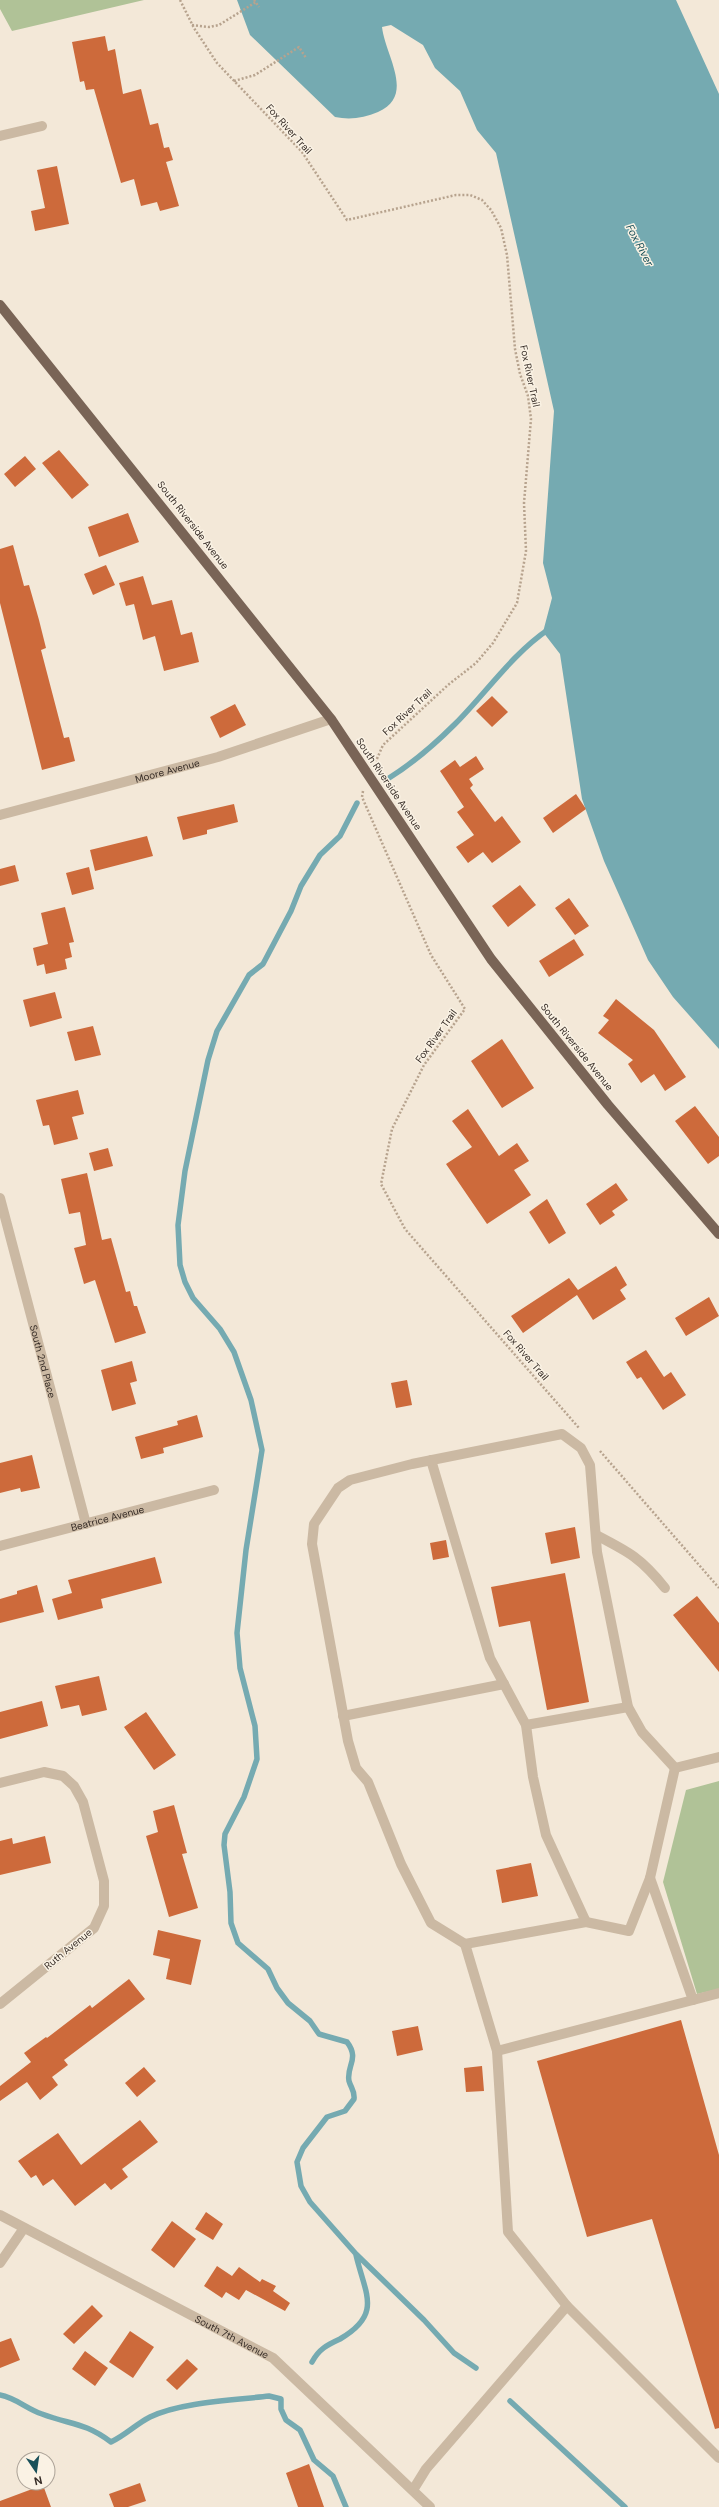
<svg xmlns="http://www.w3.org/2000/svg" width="719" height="2507" font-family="'DM Sans',sans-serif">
	<rect width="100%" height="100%" fill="#f3e8d8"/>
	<path fill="#b0c297" d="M0,0h144l-132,31 -12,-22z
		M719,1781v208l-22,5 -34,-112 23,-92z"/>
	<path fill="#75aab1" d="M237,0h439l43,94v955l-46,-52 -25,-37 -44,-99 -22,-62 -22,-145 -17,-22 9,-34 -9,-35 11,-152 -58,-258 -19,-23 -17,-39 -25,-23 -12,-23 -32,-20 -9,2c3,28 34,69 -4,85 -14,6 -28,8 -43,5l-85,-82z"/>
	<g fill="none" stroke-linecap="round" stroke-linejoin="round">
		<path stroke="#75aab1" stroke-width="5.5" d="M389,778c24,-15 46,-34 66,-54 31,-31 57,-70 94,-95
			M357,803l-17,33 -20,19 -19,31 -10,25 -28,53 -14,11 -32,56 -9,29 -23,111 -7,54 2,40 5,17 8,16 27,31 14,23 17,48 11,50 -16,100 -9,83 3,35 15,58 2,33 -13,38 -19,37 -1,11 6,47 1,31 7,20 30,26 9,19 11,15 22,18 9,13 28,8c13,17 -1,24 2,39 2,7 6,10 5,18l-9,12 -18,6 -24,31 -6,14 4,24 9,16 46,52 68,66 30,33 22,15
			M312,2362c7,-13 15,-17 28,-23 43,-25 25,-45 16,-84
			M0,2395c16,3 27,14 42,19 29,11 42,8 69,28 15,-7 25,-18 39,-25 30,-15 86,-17 119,-21l12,3v10l5,11 14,10 14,30 19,16 13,31
			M510,2401l115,106"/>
	</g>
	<path fill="#cd6a3b" d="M105,36l3,15 7,-2 8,45 18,-5 9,36 8,-2 6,25 5,-1 4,13 -7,2 13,44 -19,5 -3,-9 -16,4 -7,-27 -13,4 -27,-94 -8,1 -2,-9 -4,1 -8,-40z
		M57,166l12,58 -34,7 -4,-20 14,-3 -8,-38z
		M59,450l30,35 -17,14 -30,-36z
		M25,456l11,13 -21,18 -11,-13z
		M128,513l11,29 -40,15 -11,-30z
		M13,545l11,41 5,-1 10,35 7,28 -5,2 23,88 5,-1 6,24 -33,9 -42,-167v-54z
		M106,565l9,20 -22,10 -9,-21z
		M143,576l9,29 20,-5 9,35 11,-3 7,30 -35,9 -9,-35 -12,4 -9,-36 -8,2 -7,-23z
		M492,696l16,16 -16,15 -16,-16z
		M235,704l11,21 -26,13 -10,-21z
		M476,756l8,13 -15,10 4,6 -3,3 25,34 7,-6 19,26 -29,21 -9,-11 -15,11 -12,-16 18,-12 -17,-23 7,-5 -24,-36 15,-11 5,7z
		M576,794l10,15 -33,24 -10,-15z
		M234,804l4,18 -31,8v4l-24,6 -6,-23z
		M147,836l6,20 -58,15 -5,-21z
		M15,865l4,16 -19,5v-17z
		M89,867l5,22 -22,6 -6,-22z
		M520,885l16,20 -28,22 -16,-21z
		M569,898l20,28 -14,9 -20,-27z
		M65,907l9,35 -5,1 3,14 -7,2 2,10 -21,5 -2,-10 -7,2 -4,-18 15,-4 -7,-31z
		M574,939l10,16 -35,22 -10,-16z
		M55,992l7,26 -32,9 -7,-27z
		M616,999l38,31 32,47 -21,14 -11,-17 -13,9 -13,-19 5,-4 -35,-27 11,-13 -6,-4z
		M93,1026l8,29 -26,6 -8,-29z
		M502,1039l32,49 -32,20 -31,-47z
		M78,1090l6,24 -12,3 6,22 -24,6 -5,-20 -6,1 -7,-26z
		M695,1106l24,31v19l-11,8 -33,-43z
		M468,1109l31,47 18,-13 12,18 -15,9 17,25 -44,29 -41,-60 26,-17 -20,-26z
		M108,1148l5,18 -19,5 -5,-18z
		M87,1173l15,67 9,-2 15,54 4,-1 4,15h3l9,27 -31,10 -20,-63 -11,4 -10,-36 12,-3 -6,-33 -11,2 -8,-35z
		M616,1183l12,17 -16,11 3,4 -15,10 -14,-21z
		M547,1199l19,34 -17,11 -20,-32z
		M616,1266l11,19 -7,5 6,9 -33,21 -16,-25 -54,38 -12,-17 58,-38 9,12z
		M709,1297l10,19 -33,20 -11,-18z
		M646,1350l18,27 7,-5 15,23 -23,15 -22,-33 -4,2 -11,-17z
		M132,1361l5,20 -7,2 6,21 -24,7 -11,-41z
		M407,1380l5,25 -16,3 -5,-25z
		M197,1415l6,22 -40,11 1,5 -23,6 -6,-22 43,-12 -1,-4z
		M32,1455l8,33 -19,4 -1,-4 -20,5v-30z
		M575,1527l5,31 -29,6 -6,-31z
		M446,1540l3,17 -16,3 -3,-17z
		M155,1557l7,26 -61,16 2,9 -45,12 -6,-21 20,-6 -4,-13z
		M565,1573l24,129 -42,8 -17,-89 -31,6 -8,-40z
		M37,1585l7,27 -44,11v-24l17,-5v-3z
		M697,1596l22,27v49l-46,-57z
		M99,1676l8,34 -25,6 -3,-11 -18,4 -6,-23z
		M42,1701l6,25 -48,13v-27z
		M146,1712l30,43 -22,15 -30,-43z
		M174,1805l13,48 -5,1 16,54 -29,9 -23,-81 12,-4 -5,-21z
		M45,1836l6,27 -51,12v-34l12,-3 1,6z
		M531,1863l7,33 -36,7 -6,-33z
		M158,1930l43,10 -10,45 -25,-6 4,-20 -17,-4z
		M129,1979l16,20 -81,61 4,5 -16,12 6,8 -18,15 -13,-18 -27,19v-15l31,-24 -7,-9 22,-16 1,1 43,-33 2,3z
		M681,2020l38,135v273l-4,1 -63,-210 -65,18 -50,-176z
		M418,2026l5,24 -26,6 -5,-25z
		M482,2066l2,25 -18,1 -2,-24z
		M144,2067l12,14 -19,16 -12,-14z
		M140,2120l18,22 -36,27 6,8 -17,13 -6,-7 -30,23 -22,-27 -10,7 -7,-11 -5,3 -13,-17 40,-28 23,32z
		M206,2212l17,12 -10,16 -18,-11z
		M172,2221l24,18 -22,29 -23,-18z
		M217,2266l15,10 7,-9 21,15 2,-3 14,7 -3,5 17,12 -5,8 -39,-21 -7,10 -13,-8 -4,6 -18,-12z
		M92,2305l11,11 -29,28 -11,-10z
		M130,2331l24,16 -21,31 -24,-16z
		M11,2338l9,22 -20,8v-26z
		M85,2351l23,17 -13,18 -23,-17z
		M187,2359l11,10 -21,21 -11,-10z
		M309,2464l15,43h-26l-12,-34z
		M140,2483l6,18 -18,6h-14l-5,-13z
		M43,2485l8,22h-51v-6z"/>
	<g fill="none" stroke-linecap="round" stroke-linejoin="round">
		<path stroke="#b7a38e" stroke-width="2.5" stroke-dasharray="2 2" stroke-linecap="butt" d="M180,0l14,28 23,35 85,89 45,68 109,-25h14l12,5 9,10 10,18 6,27 8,94 5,25 8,22 3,23 -7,84 2,48 -9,52 -24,40 -17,20 -28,22 -65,60 -7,16
			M254,0l5,7
			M192,25l17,2 10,-2 37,-23
			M234,81l21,-6 44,-28 7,11
			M363,791l-1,6 69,158 34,54 -41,56 -32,64 -11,55 24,45 174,199
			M600,1451l119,137"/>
		<g stroke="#cbb9a3" stroke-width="10">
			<path d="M0,136l42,-10"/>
			<path id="s1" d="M0,815l218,-58 113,-38"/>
			<path id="s2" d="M0,1198l86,326"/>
			<path d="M431,1460l59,198 36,67 7,52 13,58 40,87"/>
			<path d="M596,1535c33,17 45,23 69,53"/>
			<path id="s3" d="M0,1546l214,-56"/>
			<path d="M343,1716l161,-32"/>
			<path d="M526,1725l102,-18"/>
			<path d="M675,1768l44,-11"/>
			<path d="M0,1783l44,-11 19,4 11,10 9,16 21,79v25l-10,22 -94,76"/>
			<path d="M465,1944l-34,-21 -30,-59 -33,-82 -12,-14 -8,-27 -36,-197 2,-20 24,-36 12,-8 62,-16 150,-30 19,14 9,17 7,87 31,155 14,25 33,36"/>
			<path d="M693,2000l26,-7"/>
			<path d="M497,2051l196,-51 -43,-122"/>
			<path id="s4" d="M0,2215l273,143 157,149"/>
			<path d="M0,2263l24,-35"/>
			<path d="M567,2306l-59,-74 -11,-181 -32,-107 121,-22 43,9 21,-53 25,-110"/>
			<path d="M413,2490l13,-21 141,-163 152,152"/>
		</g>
		<path stroke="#796456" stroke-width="10" d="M0,305l331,414 160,240 117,146 111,129"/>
	</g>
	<g text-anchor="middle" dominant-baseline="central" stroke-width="3" stroke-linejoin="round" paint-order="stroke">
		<g font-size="10" fill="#362c26" stroke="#faf2e4">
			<text transform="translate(289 129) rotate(48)">Fox River Trail</text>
			<text transform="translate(530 376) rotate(78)">Fox River Trail</text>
			<text transform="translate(193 525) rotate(52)">South Riverside Avenue</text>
			<text transform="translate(407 712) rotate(-43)">Fox River Trail</text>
			<text stroke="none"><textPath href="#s1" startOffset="173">Moore Avenue</textPath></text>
			<text transform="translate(389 784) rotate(56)">South Riverside Avenue</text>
			<text transform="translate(436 1036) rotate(-54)">Fox River Trail</text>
			<text transform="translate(577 1047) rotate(51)">South Riverside Avenue</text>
			<text transform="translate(526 1355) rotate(49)">Fox River Trail</text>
			<text stroke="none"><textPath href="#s2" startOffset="169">South 2nd Place</textPath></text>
			<text stroke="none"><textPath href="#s3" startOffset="111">Beatrice Avenue</textPath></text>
			<text transform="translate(68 1949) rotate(-39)">Ruth Avenue</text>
			<text stroke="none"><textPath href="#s4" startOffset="262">South 7th Avenue</textPath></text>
		</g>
		<g font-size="11" font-style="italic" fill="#195059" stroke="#faf2e4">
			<text transform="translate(640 245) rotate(62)">Fox River</text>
		</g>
	</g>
	<g transform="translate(36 2471) rotate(167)"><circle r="19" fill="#faf2e4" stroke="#aca398"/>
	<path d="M0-3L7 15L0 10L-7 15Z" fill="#195059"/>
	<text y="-6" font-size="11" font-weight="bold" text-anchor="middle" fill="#362c26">N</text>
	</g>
</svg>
